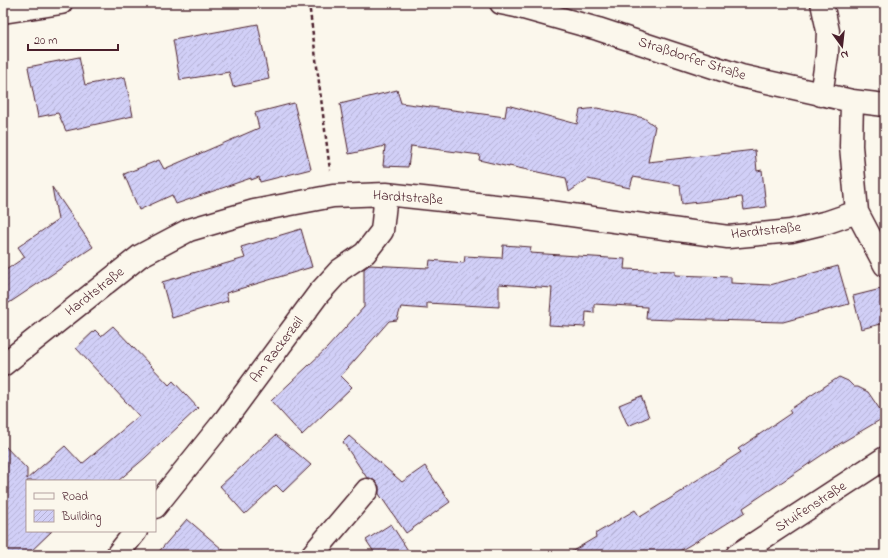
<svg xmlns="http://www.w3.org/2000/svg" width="888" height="558" font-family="'Indie Flower',sans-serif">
	<defs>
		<pattern id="building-hatch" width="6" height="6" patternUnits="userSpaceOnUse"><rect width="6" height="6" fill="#d1cff7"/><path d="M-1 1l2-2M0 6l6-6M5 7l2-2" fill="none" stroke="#b5b1d4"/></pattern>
	</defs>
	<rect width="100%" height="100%" fill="#fbf7ec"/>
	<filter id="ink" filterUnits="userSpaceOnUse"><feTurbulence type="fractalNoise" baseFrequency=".025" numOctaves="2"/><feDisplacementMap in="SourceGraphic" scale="8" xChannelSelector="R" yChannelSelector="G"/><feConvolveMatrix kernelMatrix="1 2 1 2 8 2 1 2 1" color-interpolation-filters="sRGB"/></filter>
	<g filter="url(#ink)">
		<path fill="url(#building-hatch)" stroke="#4a1f2b" d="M258,24l11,55 -36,8 -4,-15 -49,8 -7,-40z
			M79,57l6,28 40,-8 8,39 -67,15 -8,-18 -20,4 -10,-50z
			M397,90l4,13 104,14 2,-12 70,19 3,-14 17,-2 47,10 11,8 -7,36 107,-12 2,21 5,-1 4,37 -22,3 -2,-13 -60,7 -2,-19 -47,-8 -3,11 -42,-9 -19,13 -3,-14 -57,-12v1l-30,-7 1,-5 -69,-9 -3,21 -25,-1 2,-20 -36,8 -9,-50z
			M294,103l17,66 -51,13 -1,-5 -8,3v-2l-75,26 -4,-9 -33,15 -15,-36 35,-14 5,9 95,-41 -4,-15z
			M52,187l41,60 -90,60v-35l22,-15 -7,-10 40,-27z
			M301,229l11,38 -86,26 2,8 -56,17 -10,-36 83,-24 -4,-11z
			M503,245l28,2 -1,6 95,6 -1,10 51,2v4l56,2v6l39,2 68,-19 11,38 -66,18 -110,-3 -1,1 -26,-1 1,-12 -53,-3v9l-8,-1 -1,15 -36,-2 3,-37 -53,-4v23l-72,-4v6l-26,-2 -4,13 -8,1 -48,55 11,11 -50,48 -31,-34 56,-53 37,-41v-38l5,-4 60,3 1,-8 34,3 1,-7 37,2z
			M881,289l4,14v20l-24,6 -8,-33z
			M113,326l56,59 4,-4 25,27 -53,50 -27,23h-91v50h25l-25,24h-24v-111l24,25v10l38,-33 17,18 57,-48 -63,-68 19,-18 6,6z
			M839,377l9,4 6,6h4l10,5 17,25 -54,32 -88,59 2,4 -33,21v-1l-39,23h-107l30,-18 -1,-3 40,-24 5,7 44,-27 -1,-1 58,-37 -3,-3 53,-36 -2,-3z
			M641,396l8,21 -21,9 -9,-21z
			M276,435l35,30 -28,27 -7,-7 -31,29 -25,-28z
			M349,436l53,46 23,-16 25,36 -44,31 -27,-39v-8l-4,-5 -5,-3h-3l-24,-36z
			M187,519l42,36h-73z
			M391,524l20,31h-35l-10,-15z"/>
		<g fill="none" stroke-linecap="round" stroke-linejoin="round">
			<defs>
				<path id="minor" d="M501,3l15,3 82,23 143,47 111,25 33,4
					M3,12l58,-9
					M821,95l6,-40 1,-24 -6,-28
					M852,101l-1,45 6,66 28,53
					M3,365l137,-109 49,-26 65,-19 79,-15 53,-2 157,17 185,26 63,-6 37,-9 29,-10
					M155,507l70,-87 94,-127 21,-23 25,-17 17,-22 4,-37
					M117,555l19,-24
					M312,555l55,-65
					M737,555l148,-97"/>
			</defs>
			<use href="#minor" stroke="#4a1f2b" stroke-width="25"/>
			<path stroke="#4a1f2b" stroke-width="2.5" stroke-dasharray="4 3" stroke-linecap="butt" d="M309,3l21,167"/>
			<use href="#minor" stroke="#fbf7ec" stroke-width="22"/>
		</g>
	</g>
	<g text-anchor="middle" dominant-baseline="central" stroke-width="3.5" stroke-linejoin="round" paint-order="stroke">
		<g font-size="14" fill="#4a1f2b" stroke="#fbf7ec">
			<text transform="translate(692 59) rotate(18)">Straßdorfer Straße</text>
			<text transform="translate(408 198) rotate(4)">Hardtstraße</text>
			<text transform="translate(766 231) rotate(-6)">Hardtstraße</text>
			<text transform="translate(95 292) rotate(-38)">Hardtstraße</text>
			<text transform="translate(277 350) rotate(-53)">Am Rackerzeil</text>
			<text transform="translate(811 507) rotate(-33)">Stuifenstraße</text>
		</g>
	</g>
	<rect width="888" height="558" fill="none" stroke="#fbf7ec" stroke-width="16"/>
	<rect x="8" y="8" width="872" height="542" fill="none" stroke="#4a1f2b" stroke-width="1.5" filter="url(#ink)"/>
	<rect x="26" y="480" width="130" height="52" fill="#fbf7ec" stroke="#b4a19f"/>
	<rect x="34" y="493" width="20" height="6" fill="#fbf7ec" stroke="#b4a19f"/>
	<text x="62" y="500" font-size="12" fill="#4a1f2b">Road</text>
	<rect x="34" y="510" width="20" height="12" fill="url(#building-hatch)" stroke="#b4a19f"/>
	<text x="62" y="520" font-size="12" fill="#4a1f2b">Building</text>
	<g transform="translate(842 46) rotate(165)" stroke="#fbf7ec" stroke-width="3" paint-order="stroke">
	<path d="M0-3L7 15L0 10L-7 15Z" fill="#4a1f2b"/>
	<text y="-6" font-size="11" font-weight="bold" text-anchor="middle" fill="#4a1f2b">N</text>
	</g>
	<path d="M28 44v6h90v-6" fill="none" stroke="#4a1f2b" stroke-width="2"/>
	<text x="34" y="44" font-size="12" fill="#4a1f2b" stroke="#fbf7ec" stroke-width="3" paint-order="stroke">20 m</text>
</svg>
